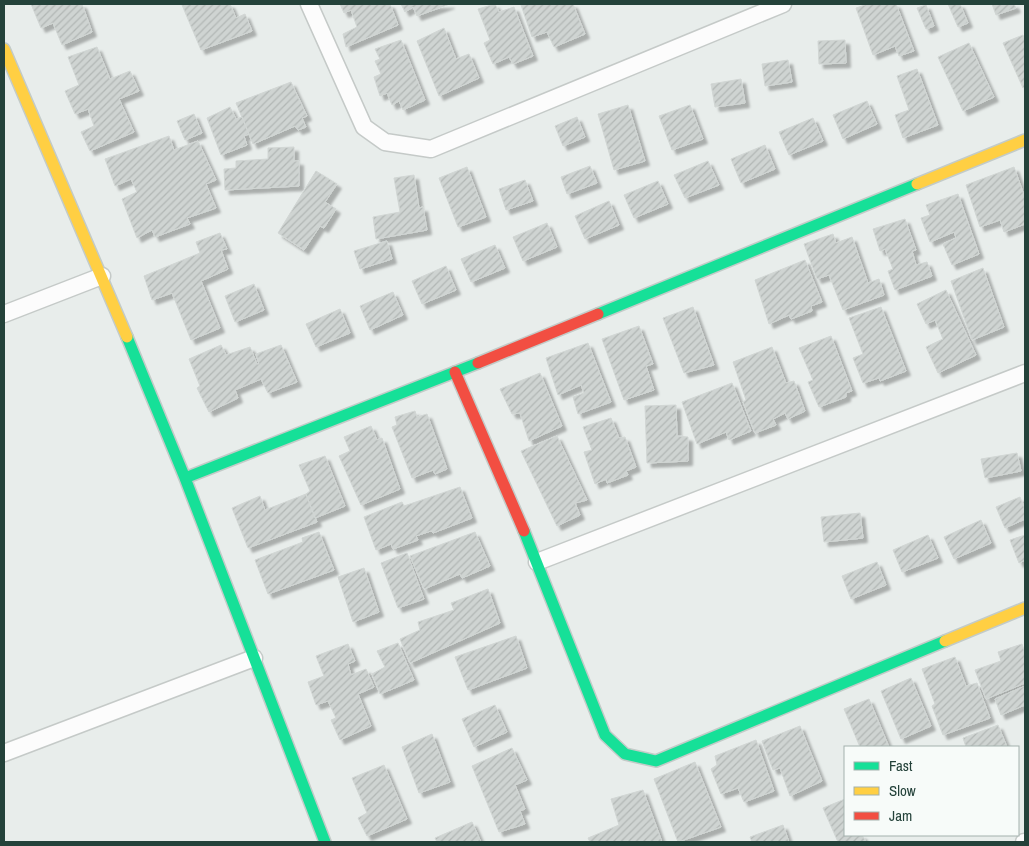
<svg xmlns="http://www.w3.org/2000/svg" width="1029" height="846" font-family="'Archivo Narrow',sans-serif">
	<defs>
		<pattern id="building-hatch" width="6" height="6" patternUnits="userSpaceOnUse" patternTransform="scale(1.25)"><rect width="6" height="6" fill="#cfd4d2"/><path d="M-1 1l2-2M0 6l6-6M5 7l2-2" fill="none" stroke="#b2b7b5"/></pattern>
		<filter id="shadow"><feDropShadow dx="4.5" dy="4.5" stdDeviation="1" flood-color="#0004"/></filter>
	</defs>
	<rect width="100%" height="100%" fill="#e8edeb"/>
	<path fill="url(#building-hatch)" stroke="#d1d6d4" filter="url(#shadow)" d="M31,4h51l10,28 -30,13 -9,-22 -12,5z
		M185,4h45l6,14 9,-4 7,17 -51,19 -19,-45z
		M340,4h50l8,21 -52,22 -3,-13 14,-7 -6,-17 -7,3z
		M401,4h49l-33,12 -4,-9 -8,5z
		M495,4l4,8 15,-5 19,49 -20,8 -4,-7 -16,7 -9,-21 6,-3 -12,-31z
		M526,4h47l12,30 -31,13 -7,-15 -15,5 -11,-32z
		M868,4h28l18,47 -15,5 -4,-10 -22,9 -17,-47z
		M948,4h12l8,19 -10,4z
		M992,4h22l2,4 -20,7z
		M926,5l8,21 -8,3 -9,-21z
		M444,28l12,31 13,-5 10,24 -40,18 -22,-55z
		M1023,35l2,6v46l-2,1 -20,-45z
		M401,40l24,60 -22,10 -4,-9 -7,4 -5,-12 -7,3 -6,-19 7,-3 -6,-13 5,-2 -5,-10z
		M845,40l1,23 -27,1 -1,-23z
		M969,43l25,54 -31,14 -25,-54z
		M97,47l13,32 20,-8 9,20 -20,8 15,33 -44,19 -9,-19 13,-6 -6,-17 -13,5 -10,-23 14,-6 -11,-28z
		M788,60l4,22 -27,4 -3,-22z
		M917,69l21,56 -35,13 -8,-23 14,-5 -12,-34z
		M741,79l4,24 -30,4 -4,-23z
		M291,82l16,34 -5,2 4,9 -8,3 -3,-4 -42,18 -17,-41z
		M867,101l10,23 -34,15 -10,-24z
		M628,105l17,56 -31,9 -16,-56z
		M690,105l13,34 -31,11 -13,-34z
		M230,107l6,12 6,-2 7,17 -5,2 3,9 -26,10 -14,-37z
		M194,114l8,19 -17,7 -8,-19z
		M577,117l8,20 -22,9 -8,-20z
		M813,118l10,23 -34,14 -10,-23z
		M169,136l5,14 24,-9 18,39 -10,4 10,24 -29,10 3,6 -35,13 -3,-7 -15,8 -15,-39 15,-7 -6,-13 -16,7 -10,-27z
		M765,145l10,24 -34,14 -10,-24z
		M294,147v14h5v25l-74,4 -1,-21 12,-1v-7l32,-2v-11z
		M708,161l11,24 -34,13 -11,-23z
		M590,166l7,17 -30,11 -6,-17z
		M467,167l19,50 -28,10 -19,-49z
		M1014,167l11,31v26l-21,8 -4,-12 -20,7 -14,-42z
		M316,171l21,13 -12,18 11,7 -12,19 -4,-2 -16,24 -26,-17z
		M414,175l5,33 4,-1 4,23 -51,9 -3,-22 27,-5 -6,-34z
		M525,180l8,21 -27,9 -7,-21z
		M658,181l10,23 -34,14 -10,-23z
		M958,194l21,60 -27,11 -9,-21 13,-6 -2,-6 -24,10 -9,-24 9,-3 -4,-10z
		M609,201l10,24 -34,14 -10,-23z
		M905,219l11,31 -4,1 4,14 11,-3 5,14 -37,14 -7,-19 5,-2 -8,-20 -5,2 -7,-22z
		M547,223l10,24 -34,14 -10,-24z
		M220,233l7,16 -6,1 7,19 -27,12 19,47 -29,12 -19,-47 -20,7 -8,-24 56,-23 -4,-11z
		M833,234l3,9 16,-6 16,46 11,-4 5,16 -41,15 -14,-35 -12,4 -13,-35z
		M387,241l5,18 -32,10 -6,-18z
		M495,245l10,23 -34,14 -10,-23z
		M805,260l17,42 -11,4 1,5 -21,8 -2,-4 -20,9 -14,-44z
		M446,266l10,24 -34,14 -10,-23z
		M983,268l21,59 -32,13 -21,-59z
		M254,284l10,26 -29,12 -10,-26z
		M946,290l30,65 -38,18 -12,-26 17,-8 -8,-19 -9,4 -9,-20z
		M393,292l10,23 -33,15 -10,-24z
		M693,307l21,58 -30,8 -21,-55z
		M881,307l25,64 -26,10 -1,-3 -16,5 -10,-25 10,-4 -14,-36z
		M340,309l10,24 -34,14 -10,-23z
		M639,326l14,38 -7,2 8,24 -30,10 -22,-61z
		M831,336l21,55 -6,2v4l-27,10 -11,-25 5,-2 -14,-32z
		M588,343l23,59 -33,12 -5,-17 11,-4 -3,-8 -23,10 -12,-37z
		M221,345l5,10 24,-8 7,17h2l-3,-10 25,-9 16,37 -29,11 -7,-14 -26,11 3,8 -29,14 -12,-24 3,-2 -11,-27z
		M772,347l14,36 8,-2 11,30 -17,8 -3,-6 -12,6 3,6 -21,8 -12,-31 3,-2 -13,-38z
		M540,373l22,53 -33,15 -9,-28 -8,1 -12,-25z
		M732,383l19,48 -22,9 -3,-8 -29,12 -15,-42z
		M676,405l1,31 11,1v24l-41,2 -2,-57z
		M415,411l2,6 10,-3 20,55 -12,5 -2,-4 -21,8 -20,-51 5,-2 -2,-8z
		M611,418l8,20 6,-1 11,30 -10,4 2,4 -21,8 -1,-4 -11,5 -11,-32 8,-2 -9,-23z
		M371,426l6,14 5,-2 18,51 -39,16 -22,-49 11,-5 -6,-14z
		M557,436l30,64 -12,3 5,12 -23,11 -36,-75z
		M1017,453l4,18 -36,7 -4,-19z
		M325,456l20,50 -30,12 -9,-24 4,-3 -11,-26z
		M460,487l12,31 -39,15 -2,-2 -15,5 2,4 -25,9 -2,-5 -15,6 -12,-33 38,-15 2,4z
		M306,494l11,28 -69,26 -16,-40 28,-12 5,14z
		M1020,497l5,12v10l-20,9 -9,-21z
		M860,513l3,25 -39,4 -3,-25z
		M981,520l10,23 -37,16 -10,-22z
		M319,532l15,38 -66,24 -13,-34 48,-18 -1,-4z
		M475,532l15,34 -28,12 -2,-4 -36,15 -14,-33z
		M928,535l10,23 -36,14 -9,-22z
		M1025,535v25l-6,3 -9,-23z
		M407,553l17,46 -26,9 -17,-45z
		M877,562l9,23 -35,14 -9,-23z
		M364,568l15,44 -26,10 -15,-45z
		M488,589l12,34 -90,40 -10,-24 20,-9 -2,-8 36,-12 -3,-7z
		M516,636l11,32 -59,22 -13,-33z
		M398,643l16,37 -34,14 -8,-20 13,-7 -8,-16z
		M348,644l7,17 -7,3 3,11 15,-6 8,18 -16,7 13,32 -31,14 -9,-20 5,-2 -8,-17 -12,4 -8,-23 16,-6 -8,-20z
		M1022,644l3,9v30l-39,16 -11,-29 26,-9 -3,-9z
		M955,657l11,29 11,-3 13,35 -47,17 -11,-29 3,-2 -13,-35z
		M911,678l20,48 -30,13 -20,-48z
		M1025,686v19l-24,10 -6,-16z
		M869,699l20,48h-29l-16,-38z
		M495,705l12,27 -33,15 -12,-28z
		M998,725l9,22h-41l-3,-9z
		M800,726l22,55 -32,15 -10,-28 -7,2 -11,-29z
		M432,734l18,48 -31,11 -17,-46z
		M756,740l18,51 -30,11 -6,-14 -17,6 -10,-25 6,-4 -2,-9z
		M512,748l15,32 -12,5 10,24 -5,2 5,13 -26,8 -27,-66z
		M695,762l26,65 -43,15 -24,-63z
		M384,765l23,54 -40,17 -9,-18 9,-5 -15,-35z
		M643,790l19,52h-72l-2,-4 31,-13 -8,-26z
		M845,799v36h17l4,7h-28l-15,-34z
		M472,822l9,20h-44l-2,-4z
		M783,825l6,17h-37l-2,-5z"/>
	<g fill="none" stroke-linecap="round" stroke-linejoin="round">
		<defs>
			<path id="street" d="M309,4l55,123 21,15 46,7 352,-145
				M4,314l98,-38
				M537,562l488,-189
				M4,753l250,-95
				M1024,842h1"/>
			<path id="fast" d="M598,314l319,-130
				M127,337l58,141 140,364
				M185,478l293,-115
				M524,531l81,204 20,19 31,7 289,-120"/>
			<path id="slow" d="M4,49l123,288
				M917,184l108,-44
				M945,641l80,-33"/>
			<path id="jam" d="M478,363l120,-49
				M455,372l69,159"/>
		</defs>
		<use href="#street" stroke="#c5cac8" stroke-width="19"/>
		<use href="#fast" stroke="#c3cbc8" stroke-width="14"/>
		<use href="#slow" stroke="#c3cbc8" stroke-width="14"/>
		<use href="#jam" stroke="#c3cbc8" stroke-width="14"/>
		<use href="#street" stroke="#fcfcfc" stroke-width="16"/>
		<use href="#fast" stroke="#16e098" stroke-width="11"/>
		<use href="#slow" stroke="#ffcf43" stroke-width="11"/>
		<use href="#jam" stroke="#f24e42" stroke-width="11"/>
	</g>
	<rect width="1029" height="846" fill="none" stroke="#24423a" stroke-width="10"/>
	<rect x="844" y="746" width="175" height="90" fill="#f7fbf9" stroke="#a3b1ad"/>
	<rect x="854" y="762" width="25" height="8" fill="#16e098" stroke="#a3b1ad"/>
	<text x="889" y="771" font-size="15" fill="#24423a">Fast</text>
	<rect x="854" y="787" width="25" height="8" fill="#ffcf43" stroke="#a3b1ad"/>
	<text x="889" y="796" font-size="15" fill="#24423a">Slow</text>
	<rect x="854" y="812" width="25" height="8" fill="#f24e42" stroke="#a3b1ad"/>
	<text x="889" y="821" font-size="15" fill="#24423a">Jam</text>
</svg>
